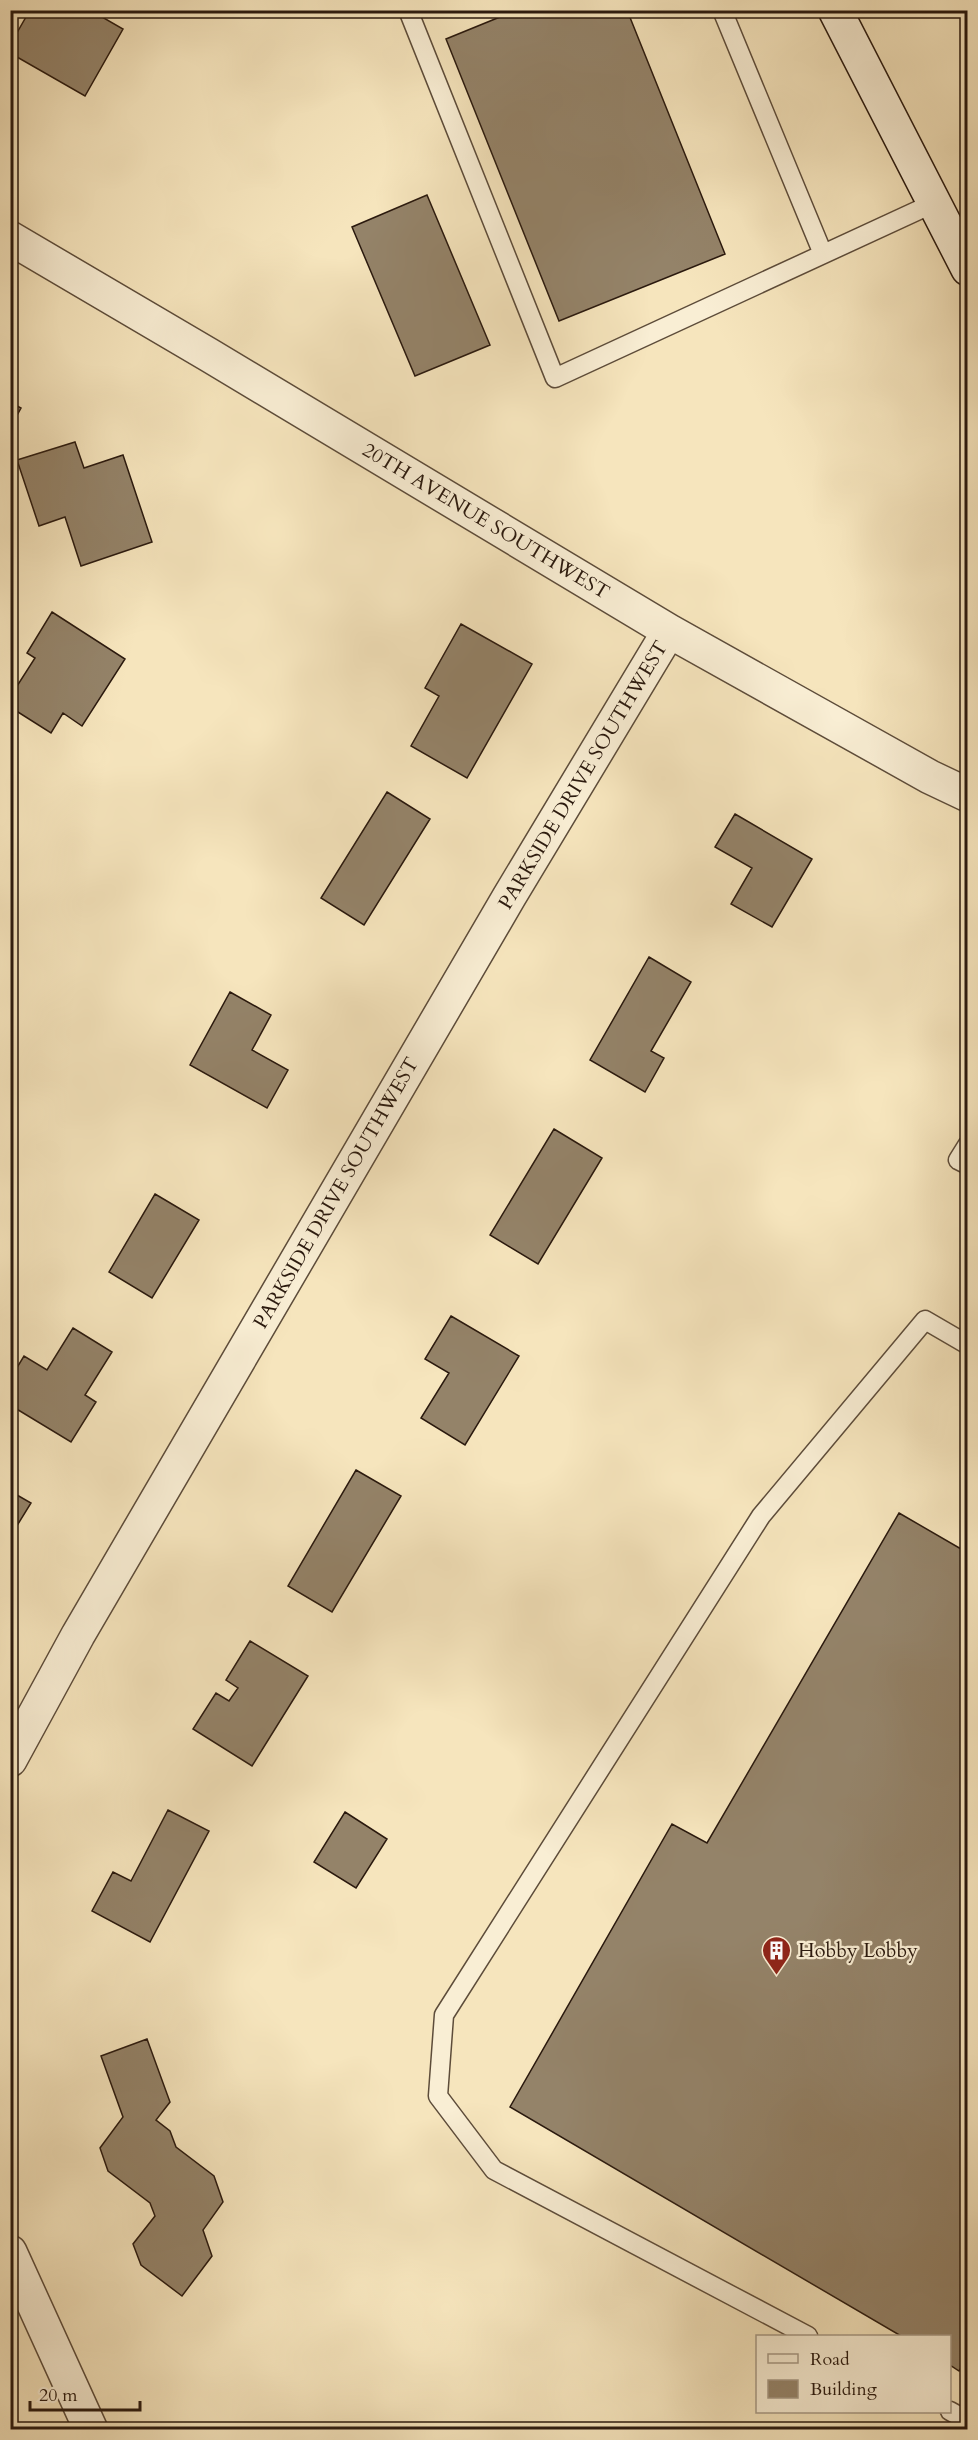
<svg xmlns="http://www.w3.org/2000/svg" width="978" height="2440" font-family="Cardo,serif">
	<rect width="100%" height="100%" fill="#f6e5bd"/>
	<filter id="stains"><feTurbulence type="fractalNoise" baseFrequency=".00333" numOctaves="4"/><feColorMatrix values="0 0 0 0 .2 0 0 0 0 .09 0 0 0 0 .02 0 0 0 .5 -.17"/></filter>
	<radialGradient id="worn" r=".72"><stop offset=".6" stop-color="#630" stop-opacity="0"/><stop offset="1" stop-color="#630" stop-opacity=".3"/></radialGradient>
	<path fill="#948369" stroke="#2a190e" stroke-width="1.5" d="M30,10h60l33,19 -38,67 -75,-43v-8z
		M517,10h110l98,244 -166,67 -113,-282z
		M427,195l63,150 -75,31 -63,-149z
		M10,402l11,6 -11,20z
		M75,442l9,26 39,-13 29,87 -71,24 -16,-49 -26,9 -22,-66z
		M52,612l73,47 -43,67 -19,-13 -12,20 -41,-26v-10l25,-39 -8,-5z
		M461,624l71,40 -65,114 -56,-32 28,-50 -14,-8z
		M387,792l43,27 -66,106 -43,-27z
		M735,814l77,45 -40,68 -41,-23 21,-36 -37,-21z
		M649,957l42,25 -40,69 13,7 -19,34 -55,-32z
		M230,992l41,23 -19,35 36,20 -21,38 -77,-43z
		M554,1129l48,29 -64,106 -48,-29z
		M155,1194l44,26 -47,78 -43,-26z
		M451,1316l68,40 -54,89 -44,-27 28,-45 -24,-14z
		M73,1328l39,24 -27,43 11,7 -25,40 -61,-37v-26l14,-23 23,14z
		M356,1470l45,26 -69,116 -44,-26z
		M10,1491l21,12 -21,34z
		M899,1513l69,40v803l-9,15 -9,-6v-29h-49l-391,-229 162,-283 35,19z
		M250,1641l58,35 -56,90 -59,-37 23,-36 13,8 9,-13 -12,-8z
		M168,1810l41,21 -59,111 -58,-31 21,-39 18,9z
		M345,1812l42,27 -31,49 -42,-26z
		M147,2039l23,63 -14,18 14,11 6,16 38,29 9,26 -20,28 9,26 -30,40 -41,-31 -8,-21 22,-28 -5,-13 -42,-32 -8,-23 23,-31 -22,-61z"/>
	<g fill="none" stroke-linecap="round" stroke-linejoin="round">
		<defs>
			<path id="lane" d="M408,10l147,368 379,-175
				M722,10l101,244
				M968,1144l-10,16 10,5
				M808,2336l-314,-166 -56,-74 6,-81 317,-499 164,-196 43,25
				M950,2411l18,10"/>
			<path id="street" d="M10,238l199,117 460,276 261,146 38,18
				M10,1760l68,-125 431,-738 160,-266
				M10,2252l81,178"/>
			<path id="secondary" d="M835,10l133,259"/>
		</defs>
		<use href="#lane" stroke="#5d4c3a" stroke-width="21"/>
		<use href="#street" stroke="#5d4c3a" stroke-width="36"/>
		<use href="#secondary" stroke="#2a190e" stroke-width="36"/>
		<use href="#lane" stroke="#f9eed4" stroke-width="18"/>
		<use href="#street" stroke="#f9eed4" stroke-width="33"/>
		<use href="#secondary" stroke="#f9eed4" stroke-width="33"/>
	</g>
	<defs>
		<symbol id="building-pin" viewBox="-11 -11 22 30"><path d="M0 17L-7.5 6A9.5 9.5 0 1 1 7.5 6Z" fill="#8f2418" stroke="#f9eed4"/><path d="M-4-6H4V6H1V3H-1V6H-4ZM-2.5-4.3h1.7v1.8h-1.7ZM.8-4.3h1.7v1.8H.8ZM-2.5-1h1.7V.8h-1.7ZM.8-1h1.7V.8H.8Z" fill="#fff"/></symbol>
	</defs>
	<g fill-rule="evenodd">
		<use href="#building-pin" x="760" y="1934" width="33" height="45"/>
	</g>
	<g text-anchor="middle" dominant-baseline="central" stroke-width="4.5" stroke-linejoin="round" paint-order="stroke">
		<g font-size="20" fill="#2a190e" stroke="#f9eed4">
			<text transform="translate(486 521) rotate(31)">20TH AVENUE SOUTHWEST</text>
			<text transform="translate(583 775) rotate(-59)">PARKSIDE DRIVE SOUTHWEST</text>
			<text transform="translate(336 1193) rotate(-60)">PARKSIDE DRIVE SOUTHWEST</text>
		</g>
		<g font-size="20" fill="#2a190e" stroke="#f9eed4" text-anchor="start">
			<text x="798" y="1950">Hobby Lobby</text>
		</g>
	</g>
	<rect width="978" height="2440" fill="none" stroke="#f6e5bd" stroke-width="36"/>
	<rect x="12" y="12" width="954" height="2416" fill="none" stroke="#2a190e" stroke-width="3"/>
	<rect x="18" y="18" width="942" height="2404" fill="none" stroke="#2a190e" stroke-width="1.5"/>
	<rect x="756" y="2335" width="195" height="78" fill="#f9eed4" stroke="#a69985" stroke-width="1.5"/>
	<rect x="768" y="2354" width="30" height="9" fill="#f9eed4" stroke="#a69985" stroke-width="1.5"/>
	<text x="810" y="2365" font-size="18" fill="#2a190e">Road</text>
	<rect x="768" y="2380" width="30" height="18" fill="#948369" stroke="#a69985" stroke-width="1.5"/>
	<text x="810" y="2395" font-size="18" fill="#2a190e">Building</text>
	<path d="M30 2401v9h110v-9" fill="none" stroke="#2a190e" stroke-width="3"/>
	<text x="39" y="2401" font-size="18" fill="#2a190e" stroke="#f9eed4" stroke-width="4.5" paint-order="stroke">20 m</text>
	<rect width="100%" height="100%" filter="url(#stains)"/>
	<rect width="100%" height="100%" fill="url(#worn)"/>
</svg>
